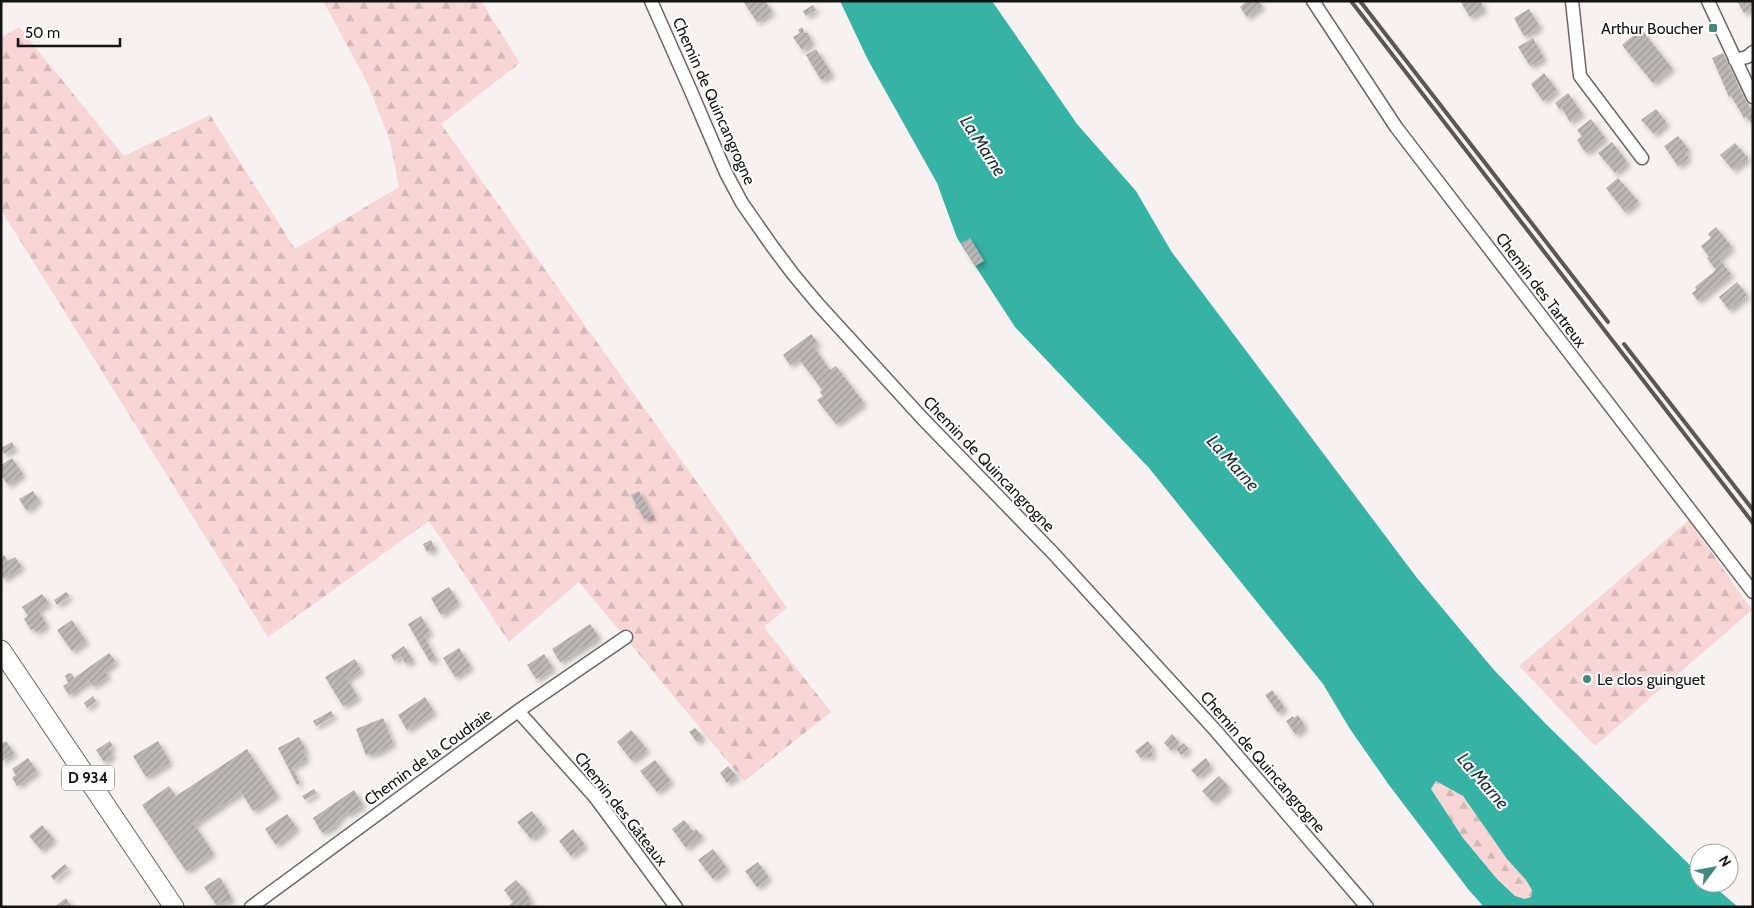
<svg xmlns="http://www.w3.org/2000/svg" width="1754" height="908" font-family="Cabin,sans-serif">
	<defs>
		<pattern id="forest-firs" width="22" height="20" patternUnits="userSpaceOnUse" patternTransform="scale(1.25)"><rect width="22" height="20" fill="#f8d6d6"/><path d="M5 1l3.5 6h-7zM16 11l3.5 6h-7z" fill="#d4b7b7"/></pattern>
		<pattern id="building-hatch" width="6" height="6" patternUnits="userSpaceOnUse" patternTransform="scale(1.25)"><rect width="6" height="6" fill="#bcb7b7"/><path d="M-1 1l2-2M0 6l6-6M5 7l2-2" fill="none" stroke="#a19c9c"/></pattern>
		<filter id="shadow"><feDropShadow dx="3.5" dy="3.5" stdDeviation="2.5" flood-color="#0004"/></filter>
	</defs>
	<rect width="100%" height="100%" fill="#f7f2f1"/>
	<path fill="url(#forest-firs)" d="M323,1h158l39,62 -79,61 346,484 -23,19 67,85 -87,69 -165,-199 -70,60 -80,-121 -161,116 -267,-427v-172l18,-11 105,129 86,-41 85,134 104,-62 -9,-46 -23,-59z
		M1689,520l63,90 -157,136 -76,-80z
		M1437,781l26,15 44,63 19,21 6,10 -1,7 -6,2 -10,-3 -18,-17 -34,-41 -32,-49z"/>
	<path fill="#37b3a6" fill-rule="evenodd" d="M840,1h152l85,123 59,67 35,60 246,327 77,92 52,54 153,150v9h11l28,24h-254l-16,-18 -79,-104 -39,-56 -27,-45 -174,-216 -134,-141 -58,-89 -20,-55 -69,-123zM1436,781l27,15 44,63 19,21 6,10 -1,7 -6,2 -10,-3 -18,-17 -34,-41 -32,-49z"/>
	<path fill="url(#building-hatch)" filter="url(#shadow)" d="M743,1h22l7,11 -15,10z
		M1247,1h12l3,5 -15,11 -7,-10z
		M1460,1h22l-1,2 3,6 -14,8z
		M1737,1h16v7l-9,5z
		M813,5l3,5 -10,6 -3,-5z
		M1529,9l11,18 -16,9 -10,-18z
		M802,27l3,6h3l4,10 -10,7 -9,-13 7,-4 -2,-3z
		M1641,29l31,39 -19,15 -31,-38z
		M1533,38l11,20 -14,8 -12,-19z
		M816,49l16,25 -11,6 -15,-25z
		M1723,53l21,45 9,14v13l-7,-9 -2,2 -13,-22 -2,1 -17,-39z
		M1544,73l13,17 -14,11 -12,-17z
		M1568,93l14,20 -12,9 -8,-14 -2,2 -5,-7z
		M1656,109l11,14 -13,11 -13,-14z
		M1591,119l14,19 -19,15 -9,-13 5,-4 -5,-6z
		M1678,136l11,14 -4,3 4,5 -11,8 -14,-20z
		M1612,142l16,21 -13,10 -17,-20z
		M1735,143l13,15 -15,12 -13,-15z
		M1618,178l20,23 -13,11 -19,-24z
		M1716,227l16,20 -13,12 12,15 -33,27 -6,-8 4,-3 -1,-3 21,-17 -9,-12 2,-1 -8,-11 10,-8 -3,-4z
		M970,238l14,23 -9,5 -14,-23z
		M1737,282l10,13 -18,15 -10,-13z
		M811,334l7,9 -5,3 17,24 6,-4 28,37 -28,21 -19,-24 6,-4 -3,-4 2,-2 -7,-10 -17,-22 -8,7 -7,-10z
		M12,442l3,6 -11,6 -3,-6z
		M12,458l11,16 -15,11 -7,-10v-10z
		M33,491l6,9 -12,11 -8,-12z
		M639,491l13,24 -8,4 -13,-24z
		M431,540l4,9 -8,3 -4,-8z
		M4,555l4,6 7,-4 7,10 -19,12 -2,-4v-18z
		M449,587l9,15 -17,13 -10,-17z
		M66,592l4,4 -13,9 -3,-5z
		M42,594l7,9 -11,7 9,15 -11,7 -2,-4 -3,2 -7,-11 4,-3 -6,-9z
		M421,616l9,16 -6,4 12,23 -6,3 -22,-38z
		M72,620l14,21 -14,10 -15,-21z
		M590,624l9,13 -39,25 -8,-13z
		M404,646l9,14 -7,4 -5,-8 -7,5 -3,-6z
		M459,648l12,19 -16,10 -12,-19z
		M109,653l7,9 -12,8 4,6 -15,10 -4,-5 -20,14 -6,-9 5,-3 -3,-7 4,-3 3,1 2,4z
		M544,654l9,14 -17,11 -9,-14z
		M355,659l6,11 -14,9 11,18 -15,9 -18,-29z
		M1272,690l13,18 -7,5 -13,-18z
		M93,696l3,5 -9,7 -3,-5z
		M425,697l9,15 -27,18 -9,-15z
		M331,711l3,5 -18,10 -3,-5z
		M1298,715l7,11 -9,9 -10,-14 7,-5 1,2z
		M383,718l10,25 -14,9 -13,3 -10,-26z
		M695,728l8,9 -6,5 -8,-10z
		M631,730l16,19 -15,12 -15,-19z
		M1172,734l7,8 -8,8 -7,-7z
		M299,737l7,13 -3,2 4,7 -15,8 8,16 -3,2 -19,-37z
		M6,741l8,12 -13,9v-18z
		M110,741l3,5 -4,3 4,6 -9,7 -8,-12z
		M158,741l12,21 -24,15 -13,-21z
		M1148,741l5,7 -2,3 2,5 -5,1 -2,-3 -5,4 -6,-7z
		M1184,743l5,6 -8,6 -5,-6z
		M247,749l30,46 -24,16 -12,-19 -47,32 19,29 -27,18 -44,-66 27,-19 7,10z
		M28,758l9,13 -20,15 -5,-8 4,-3 -4,-6z
		M1206,758l5,8 -13,11 -7,-7z
		M655,760l16,21 -14,11 -17,-21z
		M728,766l9,10 -10,7 -7,-10z
		M1219,776l10,11 -16,15 -11,-11z
		M314,789l3,4 -12,7 -3,-4z
		M354,790l9,15 -15,9 -1,-2 -6,3 1,2 -6,4 1,3 -15,9 -9,-15z
		M532,811l13,17 -14,11 -14,-17z
		M287,814l10,14 -21,17 -11,-16z
		M684,820l9,11 3,-2 6,7 -16,12 -14,-19z
		M42,825l12,14 -13,11 -12,-14z
		M573,829l12,16 -14,11 -12,-15z
		M713,849l14,19 -14,11 -15,-19z
		M758,862l11,16 -12,9 -12,-16z
		M65,864l3,4 -14,12 -3,-4z
		M220,877l12,22 -6,4 -1,-2 -8,5 -13,-19z
		M516,880l11,12 -1,1 5,7 -2,2 4,5h-26l6,-5 -9,-12z
		M66,898l6,9h-18z"/>
	<g fill="none" stroke-linecap="round" stroke-linejoin="round">
		<defs>
			<path id="minor" d="M651,1l39,88 36,84 16,30 30,43 21,28 25,30 104,114 131,135 163,178 151,176
				M1313,1l83,126 357,465
				M1572,1l8,75 62,82
				M1708,1l45,96
				M1735,60l12,-3 6,-5
				M518,711l77,86 81,110
				M251,907l267,-196 108,-74"/>
			<path id="primary" d="M1,650l173,257"/>
		</defs>
		<use href="#minor" stroke="#6b6767" stroke-width="15"/>
		<use href="#primary" stroke="#6b6767" stroke-width="21"/>
		<use href="#minor" stroke="#fff" stroke-width="12"/>
		<use href="#primary" stroke="#fff" stroke-width="19"/>
		<path stroke="#5a5757" stroke-width="4" d="M1351,1l402,522
			M1360,1l248,321
			M1624,344l129,166"/>
	</g>
	<g fill="#448981" stroke="#fff" stroke-width="2">
		<rect x="1708" y="23" width="10" height="10" rx="2.5"/>
		<circle cx="1587" cy="679" r="5"/>
	</g>
	<g text-anchor="middle" dominant-baseline="central" stroke-width="4" stroke-linejoin="round" paint-order="stroke">
		<rect fill="#fff" stroke="#5b5a5a" stroke-width="1" x="62" y="765.5" width="52" height="25" rx="4"/>
		<g font-size="15" font-weight="bold" fill="#151414">
			<text x="88" y="778">D 934</text>
		</g>
		<g font-size="16" fill="#151414" stroke="#fff" text-anchor="end">
			<text x="1703" y="28">Arthur Boucher</text>
			<text x="1597" y="679" text-anchor="start">Le clos guinguet</text>
		</g>
		<g font-size="16" fill="#151414" stroke="#fff">
			<text transform="translate(714 101) rotate(66)">Chemin de Quincangrogne</text>
			<text transform="translate(1541 290) rotate(53)">Chemin des Tartreux</text>
			<text transform="translate(989 464) rotate(46)">Chemin de Quincangrogne</text>
			<text transform="translate(428 757) rotate(-36)">Chemin de la Coudraie</text>
			<text transform="translate(1263 762) rotate(49)">Chemin de Quincangrogne</text>
			<text transform="translate(621 809) rotate(52)">Chemin des Gâteaux</text>
		</g>
		<g font-size="18" font-style="italic" fill="#1d322f" stroke="#fff">
			<text transform="translate(983 146) rotate(57)">La Marne</text>
			<text transform="translate(1233 463) rotate(48)">La Marne</text>
			<text transform="translate(1483 781) rotate(49)">La Marne</text>
		</g>
	</g>
	<rect width="1754" height="908" fill="none" stroke="#151414" stroke-width="5"/>
	<g transform="translate(1714 868) rotate(58)"><circle r="24" fill="#ffffff" stroke="#a1a1a1"/>
	<path d="M0-4L9 19L0 12L-9 19Z" fill="#448981"/>
	<text y="-8" font-size="14" font-weight="bold" text-anchor="middle" fill="#151414">N</text>
	</g>
	<path d="M18 38v8h102v-8" fill="none" stroke="#151414" stroke-width="2.5"/>
	<text x="25" y="38" font-size="15" fill="#151414" stroke="#ffffff" stroke-width="4" paint-order="stroke">50 m</text>
</svg>
